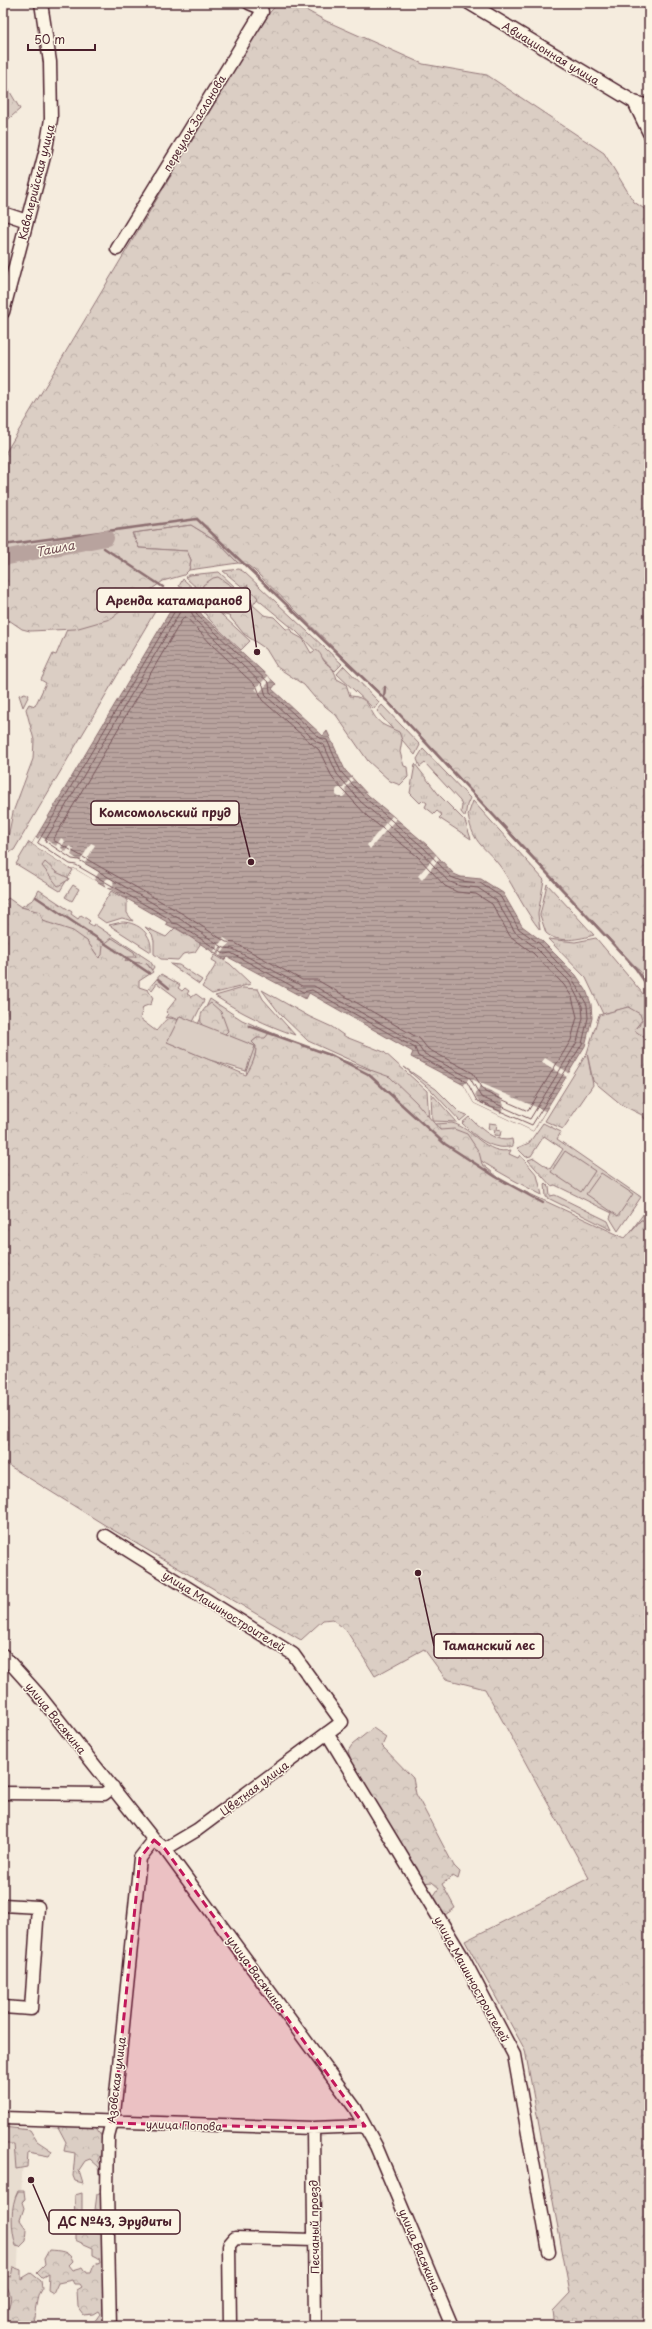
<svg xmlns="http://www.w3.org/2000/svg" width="652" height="2329" font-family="'Playpen Sans',sans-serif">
	<defs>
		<pattern id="grass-tufts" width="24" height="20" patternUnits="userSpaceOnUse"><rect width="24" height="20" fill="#dbcec4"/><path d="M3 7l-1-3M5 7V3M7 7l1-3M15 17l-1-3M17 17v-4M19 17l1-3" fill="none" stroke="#bdb0a9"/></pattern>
		<pattern id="forest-crowns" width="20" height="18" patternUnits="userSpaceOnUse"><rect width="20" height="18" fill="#dbcec4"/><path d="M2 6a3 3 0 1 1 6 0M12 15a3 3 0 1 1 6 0" fill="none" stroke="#bdb0a9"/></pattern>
		<pattern id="water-rules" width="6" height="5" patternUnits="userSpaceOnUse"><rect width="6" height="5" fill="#b8a39e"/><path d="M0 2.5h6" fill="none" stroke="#988481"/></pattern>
	</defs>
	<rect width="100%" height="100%" fill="#f5ecde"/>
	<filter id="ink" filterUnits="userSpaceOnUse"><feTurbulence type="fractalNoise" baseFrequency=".025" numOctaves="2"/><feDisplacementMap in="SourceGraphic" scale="8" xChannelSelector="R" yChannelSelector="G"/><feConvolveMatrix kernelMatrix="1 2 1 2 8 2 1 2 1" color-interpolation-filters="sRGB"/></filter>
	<g filter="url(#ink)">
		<path fill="#e8ddd0" d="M3,2134l21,1 -9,191h-12z"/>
		<path fill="url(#grass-tufts)" stroke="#927678" d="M191,525l26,16 21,22 -49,7 2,-10 -4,-9 -48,-3 -7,-15z
			M239,569l5,3 98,92 -7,7 -39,-40 -73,-60z
			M219,572l16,15 -15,1 -19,4 -16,-15 4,-2z
			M183,579l67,62 -9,9c-9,-9 -42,-36 -41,-48l-11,-8 1,-2 -11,-6z
			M154,594l9,4 -149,252 -4,2 -4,-4 7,-36 20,-53 1,-19 -8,-31 3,-5 6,2 11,-23 -5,-3 12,-26 3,1 12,-28 30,-7z
			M344,666l35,36 -5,7 -37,-35z
			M25,693l4,2 -6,12 -4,-12z
			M382,705l38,40 -5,10 -38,-44z
			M423,749l47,49 -3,7 -2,12 -4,-5 1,-6 -2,-5 -35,-38 -5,4 -3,-8z
			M415,764l25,32 25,25 6,18 -32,-21 3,-3 -5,-4 -3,3 -9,-7 2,-4 -4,-3 -3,3 -10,-10z
			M473,801l71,79 -6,34 2,16c-15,-19 -25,-41 -38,-61 -16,-23 -29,-23 -34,-54z
			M29,842l44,28 -13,21 -44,-27z
			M547,884l47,51c-14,4 -36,9 -48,-2l-6,-18z
			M73,885l6,4 -7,12 -7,-4z
			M39,890l33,22 -1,2 7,5 3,-4 9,6 -2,2 5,3 1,-2 56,37 4,6 -2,3 -5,-6 -22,-3 2,-4 -25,-2 -3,3 -12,-17 -44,-20 -3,-9 -19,-5 13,-8z
			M111,891l16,9v13l6,8 -11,-3 -16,5 -10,-7z
			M122,922c17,0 31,13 29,30l-42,-27z
			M145,927l21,10 9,-9 26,15 -6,9 -12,2 -5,6 -17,-1 -7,-5v-13l-2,-7z
			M596,938l53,63v40l-16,-11 7,-5 -11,-18 -26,7 -17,-36 -38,-39 27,3z
			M215,955l15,9 21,20 -39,10 -10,-7 15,-24 -5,-3z
			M170,964l9,1 23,15 -3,4z
			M161,974l19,11 -2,3 4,3 3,-3 4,3 -2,3 5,3 4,-3 8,6 -11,22 -13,-6 -2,4 -7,-3 -6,1 3,-4 -2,-2 11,-14 -20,-15 -5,7 -3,-2z
			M243,988l15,1 5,10 32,36c-29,-10 -54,-22 -80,-39z
			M262,990l48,27 22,10 14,10 38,15 43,39 2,29 -59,-51 -62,-28 -27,-26z
			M210,999l32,21 28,12 -5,7 -8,-1 -5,4 4,4c0,12 -4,19 -9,29l-1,-4 8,-25 -56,-22z
			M587,1053l6,32 -30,44 -18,-8z
			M404,1067l32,22 23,23 8,3 -7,6 -27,-29z
			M431,1093l26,29 -25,-1z
			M469,1117c10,10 27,27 43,22l1,7c-20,6 -38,-9 -51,-23z
			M452,1123c21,5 34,33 59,27l-2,4 9,4 2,-3 17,20 5,20c-39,-20 -76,-40 -108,-71z
			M489,1123l8,1 -1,6 5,1 -1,5 -6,-1 1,-5 -7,-1z
			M543,1123l18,9 -4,7 84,58 -23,34 -8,-13 2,-5 -57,-28 -4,1 -23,-26 6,-2 16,11 13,-20 -19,-13 -13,20 -5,1 -9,-9 12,-5z
			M545,1183l4,4 1,9 5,-1 53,26 4,9 -66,-33z
			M649,1206v15l-8,-1 -15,18z"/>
		<path fill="url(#forest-crowns)" stroke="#927678" d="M278,3h15l33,18 97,43 64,11 117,78 30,49 15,10v769l-256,-275 -139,-136 -8,-6 -8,-1 -21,-22 -26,-16 -59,8 7,15 48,3 4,9 -2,10 -5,5 -21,6 -53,38 -35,10 -45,2 -8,-2 -19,-13v-159l262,-439z
			M3,80l17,29 -17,15z
			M218,577l22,15 7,-7 11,13 -5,7 11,10 10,2 12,12h5l3,5 9,5 8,14 5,-3c5,3 5,6 8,11 7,8 9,5 13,18l9,5 4,12c23,1 17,17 32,28 5,3 11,5 17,8l3,8 -2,12 4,14 3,1 1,10 -8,8 -10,-4 -22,-20 -32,-46 -21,-17 -11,-13 -27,-18 -11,-18 -22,-15 -15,-18 -8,-2 -19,-23 1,-6 10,-7z
			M45,862l11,10 13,6 -1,2 -10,6 -16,-20z
			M8,898l13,9 19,5 3,9 30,10 14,10 12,17 3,-3 1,-10 9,-7 22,14 2,5h-9l-2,4 22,3 6,8 -14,9v6l9,3 5,8 -2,6 -8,3 -3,12 16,12c8,-8 9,-16 22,-11 1,10 -1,14 -11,19l3,4 76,32c6,-10 10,-17 10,-29l-4,-4 5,-4h8l5,-6 58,23 62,22 26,25 24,28 14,-1 13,5 12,18 3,12 22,18 121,56 16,-18 8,1v1105h-94l-2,-15 17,-18 -45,-243 -60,-109 124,-63 -104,-189 -39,-10 -22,-30 -49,27 -29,-46 -14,-11 -9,1 -22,20 -193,-113 -105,-65v-559z
			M211,1003l10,9 7,19 -4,4 -19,-3c-7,-13 -6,-20 6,-29z
			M628,1007l12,7 2,6 -8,10 15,11v83l-7,-9 -20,-10 -29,-24 -6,-28 12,-38z
			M373,1728l13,9 -4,9 31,32 3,16 38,72 6,6 -2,7 -5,-3 -11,8 13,24 -13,9 -11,-17 8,-12 -7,-6 -11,1 -68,-117 -5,-15 4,-6z
			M66,2123l29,3 10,15 -7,20 3,4h9l1,21 -11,4 1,-6 6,-4 1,-3 -8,-2 -1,-8 -9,-8 -5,2 -6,9 4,13 -8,-2 -2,-5 2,-23 -11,-2 2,-9 -8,-15z
			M3,2127l27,3 7,11 15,10 -3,5 -21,-4 -1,15 -11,2 -2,-25h-11z
			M18,2191h6l1,8 -3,3 2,6 -4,12 7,10 -1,11 -6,6 -4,-1c-5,-17 -6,-40 2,-55z
			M101,2192l2,31 -7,-2 -3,-5 6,-3 -4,-3 2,-16z
			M82,2193v25l3,2v12l15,2 3,-5v84l6,1v12h-18l9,-12 -2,-3 -5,3 -9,1 -6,-8 -1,-17 5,-3 -2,-3h-6l-2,-4 -14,3 -5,11 -5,-3 1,-17 -7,4 -5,-5 8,-8 -1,-6 5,-9c10,1 20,0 24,11l-4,4 4,5 10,-3 4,6h4l3,-8 6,-2 -1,-5 -6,-3v-7l-18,-8v-10l-6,-4 5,-5 1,-26z
			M13,2267l8,3v9l10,-6 10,8 1,7 -4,7 -5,27 13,2 1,2h-44c0,-20 17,-22 0,-45l4,-5 4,1z"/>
		<path fill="#dbcec4" stroke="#927678" d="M180,1016l75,30 -9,25 -36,-11 -43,-18z
			M565,1151l30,20 -14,21 -30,-20z
			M601,1173l32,21 -15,22 -32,-22z"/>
		<path fill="url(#water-rules)" stroke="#8c6e70" d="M177,592l11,2 10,7 -1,5 5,9 74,69 -4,5 51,47 4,-5 18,39 23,25 59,50 27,29 7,3 20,2 22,14 19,33 20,15 34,34 10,15 5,14 1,14 -7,28 -52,85 -59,-28 -10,-18 -53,-28 2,-5 -104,-59 -3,6 -78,-42 -3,3 -50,-33 -1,1 -8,-4 1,-2 -93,-54h-5l-37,-24 146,-246 -3,-2z"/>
		<path fill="#f5ecde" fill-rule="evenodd" d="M268,676l3,4 -12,13 -4,-4z
			M351,778l2,2 -8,9 1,5 -3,3h-4l-3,-2v-5l2,-2h5z
			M392,816l4,3 -26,30 -3,-4z
			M40,836l16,10 5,-8 4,3 -4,7 5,4 4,-6 4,3 -3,6 9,6 11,-18 4,2 -10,18 14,9 -5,8 -20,-12h-5l-37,-24 4,-7 2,2z
			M436,855l3,4 -17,21 -4,-4z
			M104.5 883a4.5 4.5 0 1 1 9 0a4.5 4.5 0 1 1-9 0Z
			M224,938l6,4 -10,14 -2,-1 5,-7 -2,-2 -5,7 -2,-2z
			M545,1058l24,15 -2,4 -25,-15z
			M469,1078l76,33 -12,20 -59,-28 -10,-18zM480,1086l19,9 5,10 -3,8 -21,-10 -5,-8z"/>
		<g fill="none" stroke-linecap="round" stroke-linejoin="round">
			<path stroke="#765459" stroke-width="1" d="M183,598l10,4v6l6,9 70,66 1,9 50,46 7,2 14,32 24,26 59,50 27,29 10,4 19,2 20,13 19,33 21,15 32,34 15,27 1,13 -6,26 -50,81 -55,-24 -10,-19 -49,-26 -3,-8 -103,-58 -9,2 -72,-39 -7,1 -46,-30 -6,-1 -4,-5 -92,-53 -6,-1 -32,-21z
				M187,604l9,17 67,64 3,11 51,46 7,3 13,29 24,28 60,50 27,29 12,5 18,2 18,12 19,32 21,16 33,33 13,25 1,12 -6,24 -47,77 -49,-22 -11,-19 -47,-25 -6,-9 -103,-58h-12l-69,-37 -9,-1 -44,-29 -101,-59 -7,-1 -27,-18 139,-236z
				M186,617l26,28 45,42 5,13 57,50 14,29 35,38 49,39 28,30 12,6 19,2 16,10 18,32 23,17 31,32 8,12 5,20 -6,23 -43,71 -43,-19 -12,-19 -45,-24 -8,-10 -103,-59h-15l-67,-37 -9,-1 -43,-28 -130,-74 130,-222z"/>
			<path stroke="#8c6e70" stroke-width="2.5" d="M92,541l4,3
				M3,545l194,-26 190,182 249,268 13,19
				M104,548l59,39
				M384,698l1,-11
				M36,897l113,76
				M158,979l11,9
				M249,1026l84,30 35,18 77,70 51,33 47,26"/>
			<path stroke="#b8a39e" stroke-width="16" d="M3,558l103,-20"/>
			<defs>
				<path id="minor" d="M469,3l165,99 15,4
					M634,102l15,31
					M3,213l24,8
					M117,249l145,-237 -1,-4 -12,-5
					M3,312l43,-163 5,-30 -1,-57 -9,-59
					M105,1536l188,118 49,68 -145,108 -32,19
					M3,1655l35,39 116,146 11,9 190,259 21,38 76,180
					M327,1733l135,223 52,99 35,197
					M3,1793l101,1 9,-7
					M3,1905l35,2 -7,102 -28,-2
					M3,2118l310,10 52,-2
					M313,2128l2,198
					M110,2326l-3,-135 1,-54 6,-23 26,-256 14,-18
					M230,2326l-1,-81 6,-7 79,2"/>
			</defs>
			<use href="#minor" stroke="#4a1f2b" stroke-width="15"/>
			<use href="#minor" stroke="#fcf5e5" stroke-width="12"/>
		</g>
	</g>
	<path fill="#c2185b" fill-opacity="0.2" stroke="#c2185b" stroke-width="3" stroke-dasharray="8 5" stroke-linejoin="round" d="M154,1840l11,9 200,277 -52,2 -203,-5 4,-9 26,-256z"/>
	<g text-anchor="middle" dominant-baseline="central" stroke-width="3" stroke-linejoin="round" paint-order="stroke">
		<g font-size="11" fill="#4a1f2b" stroke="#fcf5e5">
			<text transform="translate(551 53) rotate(31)">Авиационная улица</text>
			<text transform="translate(194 123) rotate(-59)">переулок Заслонова</text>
			<text transform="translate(36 182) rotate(-76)">Кавалерийская улица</text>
			<text transform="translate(224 1611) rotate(32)">улица Машиностроителей</text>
			<text transform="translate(56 1718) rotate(51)">улица Васякина</text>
			<text transform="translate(254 1788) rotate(-37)">Цветная улица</text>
			<text transform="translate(256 1973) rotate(54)">улица Васякина</text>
			<text transform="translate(472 1979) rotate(61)">улица Машиностроителей</text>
			<text transform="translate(116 2080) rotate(-83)">Азовская улица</text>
			<text transform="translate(184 2125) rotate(2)">улица Попова</text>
			<text transform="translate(314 2227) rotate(-91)">Песчаный проезд</text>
			<text transform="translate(420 2250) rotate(67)">улица Васякина</text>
		</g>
		<g font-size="12" font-style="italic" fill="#704d53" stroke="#fcf5e5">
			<text transform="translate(55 548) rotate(-11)">Ташла</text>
		</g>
	</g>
	<path fill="none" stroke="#4a1f2b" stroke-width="1.5" d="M257 652L250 600M251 862L239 813M418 1573L434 1646M31 2180L49 2222"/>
	<g fill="#4a1f2b" stroke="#fcf5e5" stroke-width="1.5">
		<circle cx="257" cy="652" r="4"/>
		<circle cx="251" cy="862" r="4"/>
		<circle cx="418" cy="1573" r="4"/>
		<circle cx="31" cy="2180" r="4"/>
	</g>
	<g fill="#fcf5e5" stroke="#4a1f2b" stroke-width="1.5">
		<rect x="97" y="588" width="153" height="24" rx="4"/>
		<rect x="91" y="801" width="148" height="24" rx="4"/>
		<rect x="434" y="1634" width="109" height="24" rx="4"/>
		<rect x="49" y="2210" width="131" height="24" rx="4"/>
	</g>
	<g font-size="12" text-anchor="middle" font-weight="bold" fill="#4a1f2b">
		<text x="174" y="605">Аренда катамаранов</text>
		<text x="165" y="817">Комсомольский пруд</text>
		<text x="489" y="1650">Таманский лес</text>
		<text x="115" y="2226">ДС №43, Эрудиты</text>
	</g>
	<rect width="652" height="2329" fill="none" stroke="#fcf5e5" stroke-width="16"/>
	<rect x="8" y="8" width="636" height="2313" fill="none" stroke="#4a1f2b" stroke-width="1.5" filter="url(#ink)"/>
	<path d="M28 44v6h67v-6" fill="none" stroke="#4a1f2b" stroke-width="2"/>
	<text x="34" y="44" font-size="12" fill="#4a1f2b" stroke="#fcf5e5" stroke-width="3" paint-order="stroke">50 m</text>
</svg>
